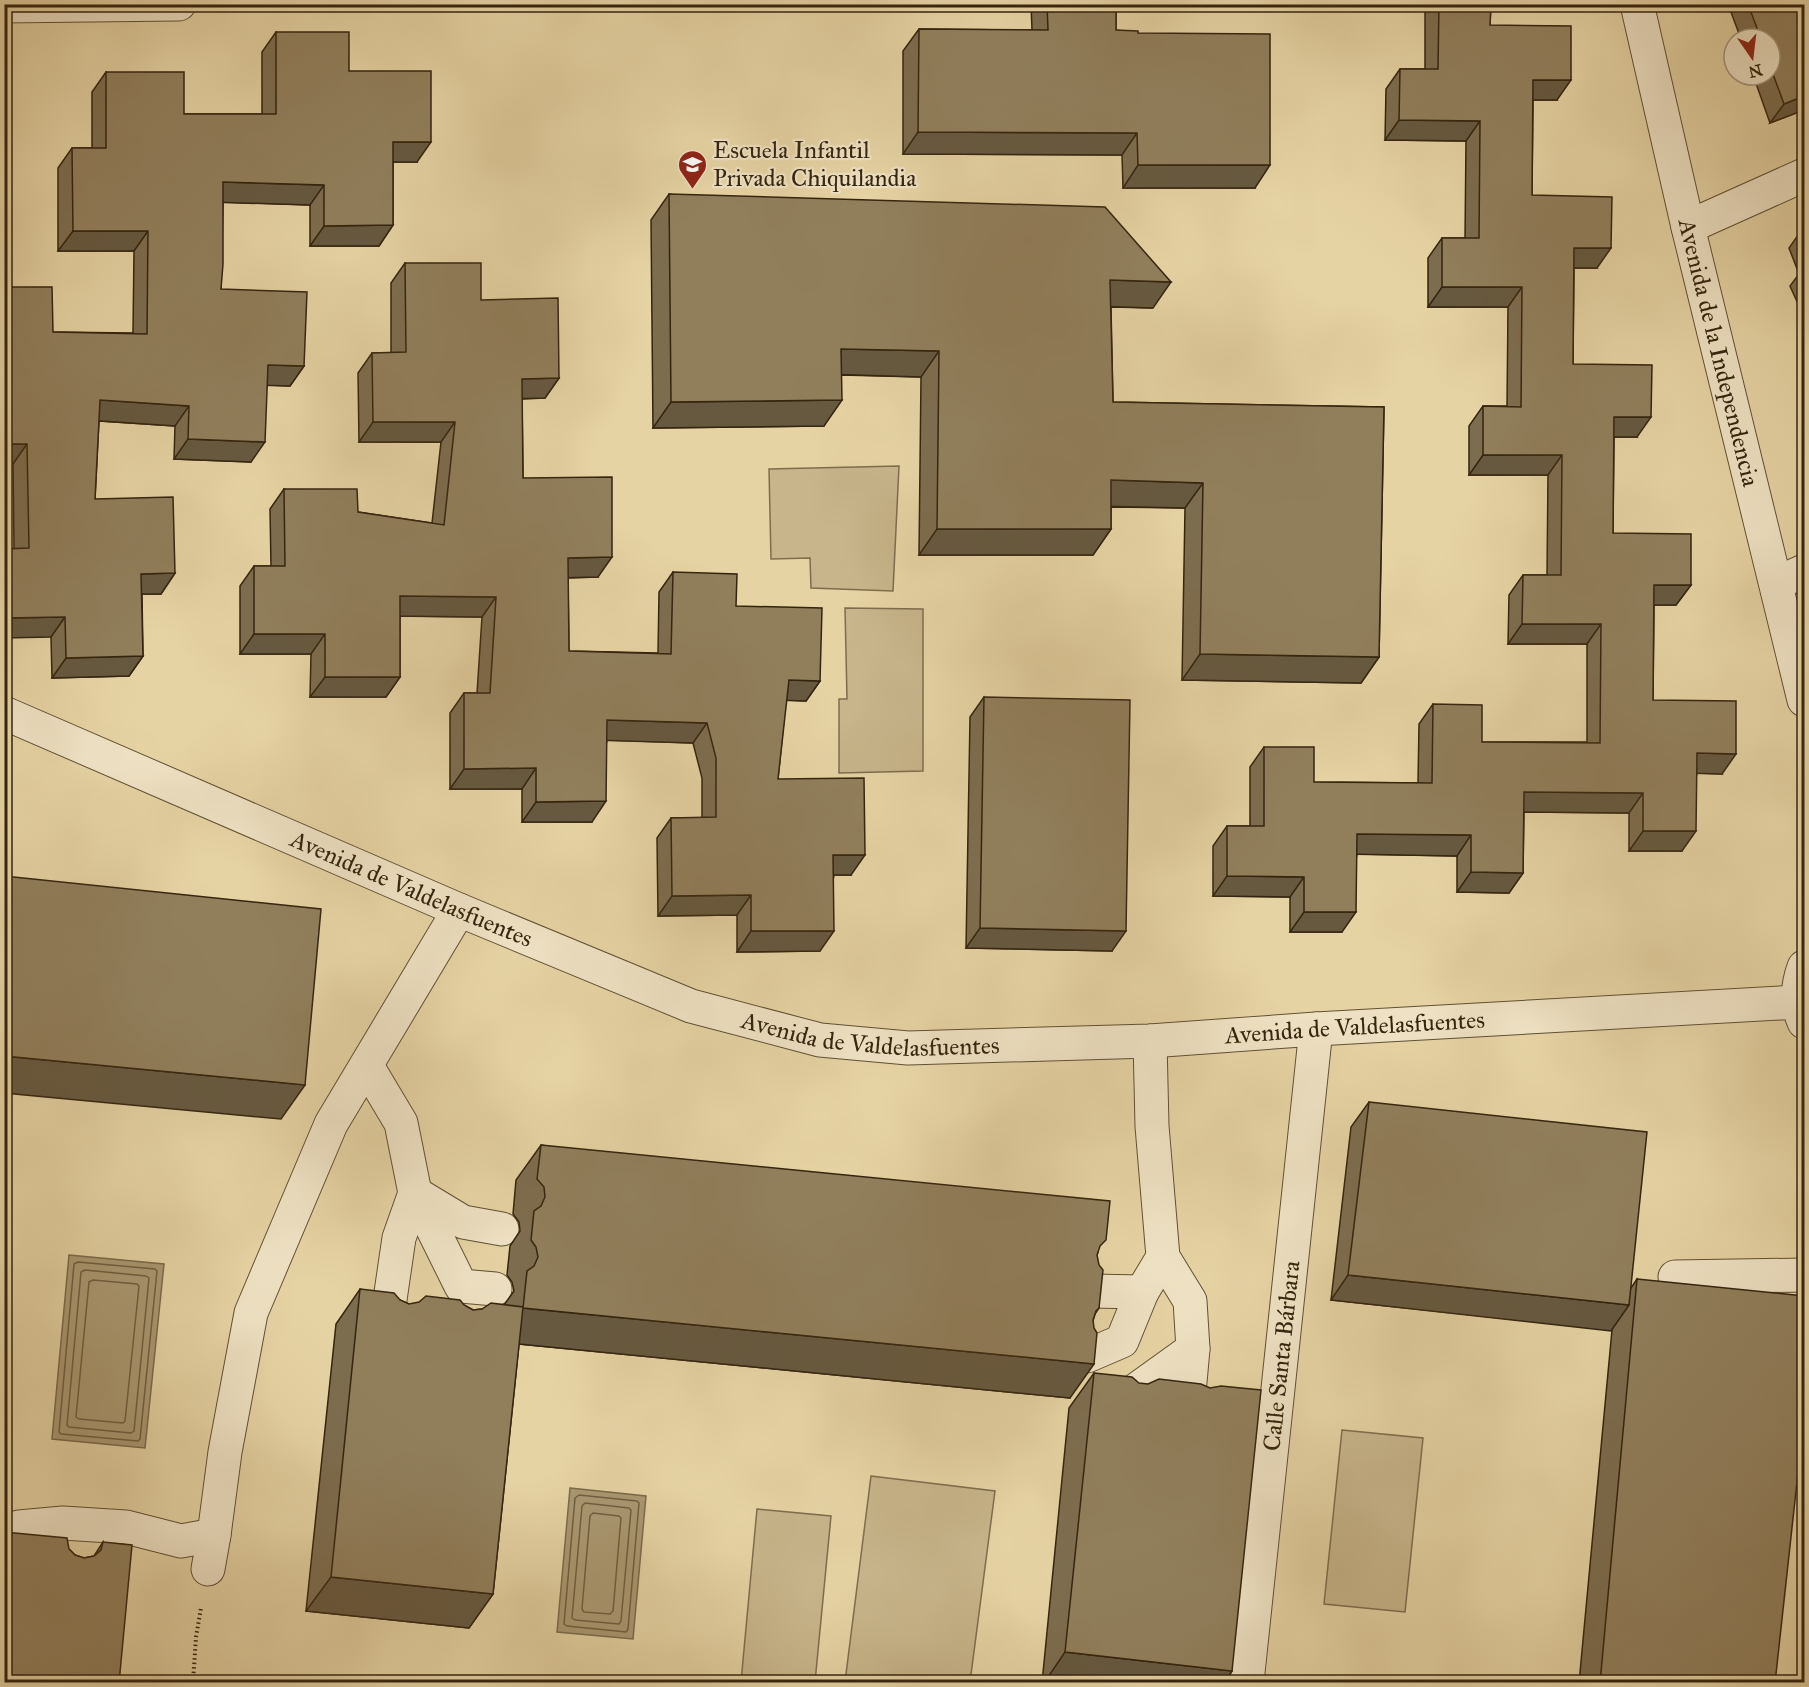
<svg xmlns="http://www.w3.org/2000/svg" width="1809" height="1687" font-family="'IM FELL Great Primer',serif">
	<rect width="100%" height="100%" fill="#e6d3a4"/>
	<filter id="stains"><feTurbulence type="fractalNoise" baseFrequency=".00333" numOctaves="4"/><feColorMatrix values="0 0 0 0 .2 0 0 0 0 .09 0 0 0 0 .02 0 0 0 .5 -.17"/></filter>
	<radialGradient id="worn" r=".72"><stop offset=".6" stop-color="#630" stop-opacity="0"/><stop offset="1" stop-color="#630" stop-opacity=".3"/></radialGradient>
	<path fill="#c8b58b" stroke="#7e6d4d" stroke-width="1.5" d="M899,466l-6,125 -82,-3 -1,-30 -39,1 -2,-90z
		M845,608l78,1v162l-84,2v-74h8z
		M1342,1430l81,8 -18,174 -81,-8z
		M871,1476l124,15 -25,191h-125z
		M757,1509l74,7 -16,166h-74z"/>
	<path fill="#aa9871" stroke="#7b6a4a" stroke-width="1.5" d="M69,1255l95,9 -19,184 -93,-9z
		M570,1488l76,8 -13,143 -76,-7z"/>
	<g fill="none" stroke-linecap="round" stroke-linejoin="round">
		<path stroke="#705e40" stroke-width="1.5" d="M78,1262l77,7 2,2 -17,168 -2,2 -77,-7 -2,-2 15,-168z
			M85,1270l61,6 3,2 -15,153 -3,2 -62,-6 -2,-2 14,-153z
			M93,1280l44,4 2,2 -14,135 -2,2 -44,-4 -3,-2 13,-135z
			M579,1495l58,6 2,2 -11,126 -2,3 -59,-6 -3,-2 11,-126z
			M585,1503l44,5 2,2 -10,111 -2,3 -44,-4 -3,-2 10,-112z
			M593,1513l26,3 2,2 -8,93 -3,3 -26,-2 -2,-3 8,-93z"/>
		<defs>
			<g id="minor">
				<path id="s1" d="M1637,4l51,223 116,473"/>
				<path d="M4,6l175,-2"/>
				<path d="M1688,227l116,-52"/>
				<path d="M1777,583l27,-12"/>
				<path id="s2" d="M4,713l455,197 232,96 129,34 88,8 242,-7 166,-12 482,-27"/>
				<path d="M1804,967c-7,19 -8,37 0,55"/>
				<path d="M1150,1041l2,85 11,131 27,44 3,48 -5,55"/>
				<path d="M367,1066l34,57 14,70 46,93 34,3"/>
				<path d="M1675,1277l129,-2"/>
				<path d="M1091,1291l51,1 21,-35"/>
				<path d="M387,1320l12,-82 16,-45 48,29 39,7"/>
				<path d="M1087,1356l35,-15 20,-49"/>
				<path d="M1122,1400l71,-51"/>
				<path d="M4,1548l15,-21 44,-4 63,4 55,14 33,-6"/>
				<path d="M208,1569l6,-34 11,-83 26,-139 80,-189 128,-214"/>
				<path id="s3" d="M1247,1682l69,-653"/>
			</g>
		</defs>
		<use href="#minor" stroke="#615034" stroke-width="35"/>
		<path stroke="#35250f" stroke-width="4" stroke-dasharray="1.5 3" stroke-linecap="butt" d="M193,1682l3,-45 5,-29"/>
		<use href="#minor" stroke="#efe2c4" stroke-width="33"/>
	</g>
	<path fill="#7d6d4f" stroke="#35250f" stroke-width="1.5" d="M1031,4h85v26l22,3 117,155h-132l-1,-33 -219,-1v-103l16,-22 113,1z
		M1428,4h63l-1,21 67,75h-24l-1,95 65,73h-23l-1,96 64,73h-23l-1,96 78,52 -15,20h-22l-1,95 69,74 -25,-1 -15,78h-53v-38l-105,-1 -1,61 -14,20 -52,-1v-36l-100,-2 -15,78h-52v-35l-77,-1v-50l14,-20h23v-59l14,-20 50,35 104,1 1,-59 14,-20 49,38h105v-98h-79l1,-49 14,-20h24l1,-100h-79v-49l14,-20h24l1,-99h-80v-49l14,-20h23l1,-97 -81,-1 1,-51 14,-20h25v-60z
		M1728,4h76v106l-34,13 -17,-48h17v-36h-29z
		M276,32l73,39 68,91h-24v63l-14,21h-69v-41l-87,-3 -2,87 83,77 -14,20 -23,-1 -16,77 -77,-3 1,-33 -76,-5 -4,78 80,74 -14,21h-19l1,62 -14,20 -77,2 -1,-41 -37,-88 -1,-85 40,-132 80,1 1,-82h-76v-83l14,-20h20v-56l14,-20 78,42h78v-62z
		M669,194l484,114 -42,-1 2,95 271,5 -5,250 -18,26 -179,-3 3,-172 -74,-1v22l-18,26h-174l2,-178 -80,-2 -17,51 -171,2 -2,-208z
		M1804,227v90l-14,-31 9,-12 -10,-26 14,-20z
		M405,263l76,37 78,78 -14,20 -23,1 1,79 75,99 -30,1 1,73 89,2 1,-61 14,-20 63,34 84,75 -14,20 -20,-1 -8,79 73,96h-17l-14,76 -83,1v-37l-79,1 -1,-78 14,-20h31v-40l-9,-35 -86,-3 -15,82h-70v-33h-72v-76l14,-20h13l5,-76 -82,-1v61l-14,20h-76l1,-43h-71v-68l14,-20h17l-1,-57 14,-20 74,23 74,11 9,-81h-82l-1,-69 14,-20h19v-70z
		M984,697l128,254 -146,-3 4,-231z
		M1369,1102l262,186 6,-9 138,404h-196l33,-353 -281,-30 20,-173z
		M541,1145l557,107 -1,3 2,53 -4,6 -25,84 -551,-54 -26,250 -24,34 -163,-17 30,-287 24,-35 40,11 9,4 55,1 9,5 9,-1 22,-4 10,-14 -2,-9 -5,-7 3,-29 10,-15 -1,-9 -6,-8 3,-34z
		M1094,1373l138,298 -8,12h-182l27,-275z
		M103,1542l16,141 -50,-134 6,6 9,3 10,-2z"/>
	<path fill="#665940" stroke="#35250f" stroke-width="1.5" d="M1533,80h38l-14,20h-38z
		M1804,96v14l-34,13 14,-19z
		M1399,120l81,1 -14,20 -81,-1z
		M918,132l219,1 -15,22 -219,-1z
		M393,142h38l-14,20h-38z
		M1138,165h132l-15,23h-132z
		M223,182l101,3 -14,20 -101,-3z
		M393,225l-14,21h-69l14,-20z
		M73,231h75l-14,20h-76z
		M1574,248h37l-14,20h-37z
		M1110,280l61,2 -18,26 -61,-2z
		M1442,287h80l-14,20h-80z
		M841,349l98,2 -18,26 -98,-3z
		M268,365l36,1 -14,20 -36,-1z
		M559,378l-14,20 -37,1 14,-20z
		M100,400l89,6 -14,20 -89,-6z
		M842,400l-18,26 -171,2 18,-26z
		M1614,417h37l-14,20h-37z
		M373,422h82l-14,20h-82z
		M188,439l77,3 -14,20 -77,-3z
		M4,444h23l-14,20h-9z
		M1483,455h79l-14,20h-79z
		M1111,480l92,3 -18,25 -92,-2z
		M937,529h174l-18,26h-174z
		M612,557l-14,20 -44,1 14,-20z
		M175,573l-14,21h-34l14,-20z
		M1654,585h37l-15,20h-36z
		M400,596l96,1 -14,20 -96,-1z
		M65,617l-14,20 -47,1v-20z
		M1522,624h79l-14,20h-79z
		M254,634h71l-14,20h-71z
		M1200,654l179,3 -18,26 -179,-3z
		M143,656l-14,20 -77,2 14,-20z
		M325,677h75l-14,20h-76z
		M789,680l31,1 -14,20 -32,-1z
		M607,720l100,3 -14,20 -100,-3z
		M1697,753l39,1 -14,20 -39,-1z
		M536,768l-14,21h-72l14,-20z
		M1524,792l119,1 -14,20 -119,-1z
		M606,801l-14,21h-70l14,-20z
		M1643,831h53l-14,20h-53z
		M1357,834l114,1 -14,21 -114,-2z
		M833,855h32l-14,20h-32z
		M1471,872l52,1 -14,20 -52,-1z
		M1227,876l77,1 -14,20 -77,-1z
		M751,895l-14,20 -79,1 14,-20z
		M1304,912h52l-14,20h-52z
		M980,928l146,3 -14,20 -146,-3z
		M751,931h83l-14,20 -83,1z
		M4,1056l301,29 -24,34 -277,-26z
		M1348,1275l281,30 -18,26 -280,-31z
		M523,1308l571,56 -24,34 -571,-56z
		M331,1577l162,17 -24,34 -163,-17z
		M1065,1652l167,19 -8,12h-180z"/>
	<path fill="#917f5c" stroke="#35250f" stroke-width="1.5" d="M1047,4h69v26l22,1v2l132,1v131h-132l-1,-32 -219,-1 1,-103 129,1z
		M1439,4h52l-1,21 81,1v54h-38l-1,115 80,2 -1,51h-37l-1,116 79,1 -1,52h-37l-1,116 78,1v51h-37l-1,115 83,1v53l-39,-1 -1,78h-53v-38l-119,-1 -1,81 -52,-1v-37l-114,-1 -1,78h-52v-35l-77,-1v-50h37v-79h50v35l118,1 1,-79 49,1v37l118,1 1,-119h-79l1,-49h38l1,-120h-79v-49l38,1 1,-120h-80v-49h37l1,-117 -81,-1 1,-51h38z
		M1748,4h56v92l-20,8 -14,-38v-27h-9z
		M276,32h73v39h82v71h-38v83l-69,1v-41l-101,-3v82l-2,25 86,3 -3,74 -36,-1 -3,77 -77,-3 1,-33 -89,-6 -5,99 78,-2 2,76 -34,1 2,82 -77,2 -1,-41 -61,1v-69l25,-1 -2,-104h-23v-157h48l1,45 94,2 1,-103h-75l-1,-83h34v-76h78v42h92z
		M669,194l436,13 66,75 -61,-2 3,122 271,5 -5,250 -179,-3 3,-171 -92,-3v49h-174l2,-178 -98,-2 1,51 -171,2z
		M405,263h76v37l77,-2 1,80 -37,1 1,99 89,-1v80l-44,1 1,93 102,3 2,-82 64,2 -1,32 86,2 -2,73 -31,-1 -11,99 86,-1 1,77h-32l1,76h-83v-36l-79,1 -1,-78 45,-1v-59l-9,-35 -100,-3 -1,81 -70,1v-34l-72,1v-76h26l6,-96 -96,-1v81h-75v-43h-71v-68h31l-1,-77h73l1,23 86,13 11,-103h-82l-1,-69 34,-1z
		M984,697l146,3 -4,231 -146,-3z
		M4,876l317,33 -16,176 -301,-29z
		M1369,1102l278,30 -18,173 -281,-30z
		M541,1145l569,56 -4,39 -6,6 -3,9 2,10 4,5 -4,38 -3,3 -3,9 1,8 3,5 -3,31 -571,-56 4,-37 7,-5 4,-9 -2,-10 -5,-7 3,-29 7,-5 4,-9 -1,-10 -7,-8z
		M1637,1279l167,17v122l-29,265h-175z
		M360,1289l34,4 6,7 9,4 10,-2 7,-6 34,4 4,5 9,5 9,-1 9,-6 32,4 -30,287 -162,-17z
		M1094,1373l38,4 7,6 9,1 11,-5 42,5 9,4 11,-2 40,4 -29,281 -167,-19z
		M4,1532l63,6 2,11 6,6 9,3 10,-2 7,-6 2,-8 29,3 -13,138h-115z"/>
	<defs>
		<symbol id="school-pin" viewBox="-11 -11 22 30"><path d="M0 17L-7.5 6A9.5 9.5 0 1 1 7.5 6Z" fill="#8f2418" stroke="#efe2c4"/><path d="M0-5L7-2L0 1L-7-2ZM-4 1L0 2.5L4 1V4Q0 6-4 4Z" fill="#fff"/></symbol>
	</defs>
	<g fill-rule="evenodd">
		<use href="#school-pin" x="676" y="148" width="33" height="45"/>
	</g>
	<g text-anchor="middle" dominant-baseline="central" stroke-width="4.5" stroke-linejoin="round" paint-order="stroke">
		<g font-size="24" fill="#35250f" stroke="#efe2c4" text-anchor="start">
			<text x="713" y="150">Escuela Infantil<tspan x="713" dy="28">Privada Chiquilandia</tspan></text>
		</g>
		<g font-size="24" fill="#35250f" stroke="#efe2c4">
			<text stroke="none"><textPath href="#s1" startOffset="358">Avenida de la Independencia</textPath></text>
			<text stroke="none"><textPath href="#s2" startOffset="444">Avenida de Valdelasfuentes</textPath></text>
			<text stroke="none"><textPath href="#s2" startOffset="1416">Avenida de Valdelasfuentes</textPath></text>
			<text stroke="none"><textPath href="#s2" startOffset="930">Avenida de Valdelasfuentes</textPath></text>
			<text stroke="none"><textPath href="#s3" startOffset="328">Calle Santa Bárbara</textPath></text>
		</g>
	</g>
	<rect width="1809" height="1687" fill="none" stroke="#e6d3a4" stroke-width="24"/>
	<rect x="6" y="6" width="1797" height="1675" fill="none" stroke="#35250f" stroke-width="3"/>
	<rect x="12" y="12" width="1785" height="1663" fill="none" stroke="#35250f" stroke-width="1.5"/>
	<g transform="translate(1752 57) rotate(166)"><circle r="28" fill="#efe2c4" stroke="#a5967c" stroke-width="1.5"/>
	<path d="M0-4.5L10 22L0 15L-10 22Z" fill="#8f2418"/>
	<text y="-9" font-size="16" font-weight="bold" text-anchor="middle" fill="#35250f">N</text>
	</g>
	<rect width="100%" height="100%" filter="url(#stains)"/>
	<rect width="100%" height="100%" fill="url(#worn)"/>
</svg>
